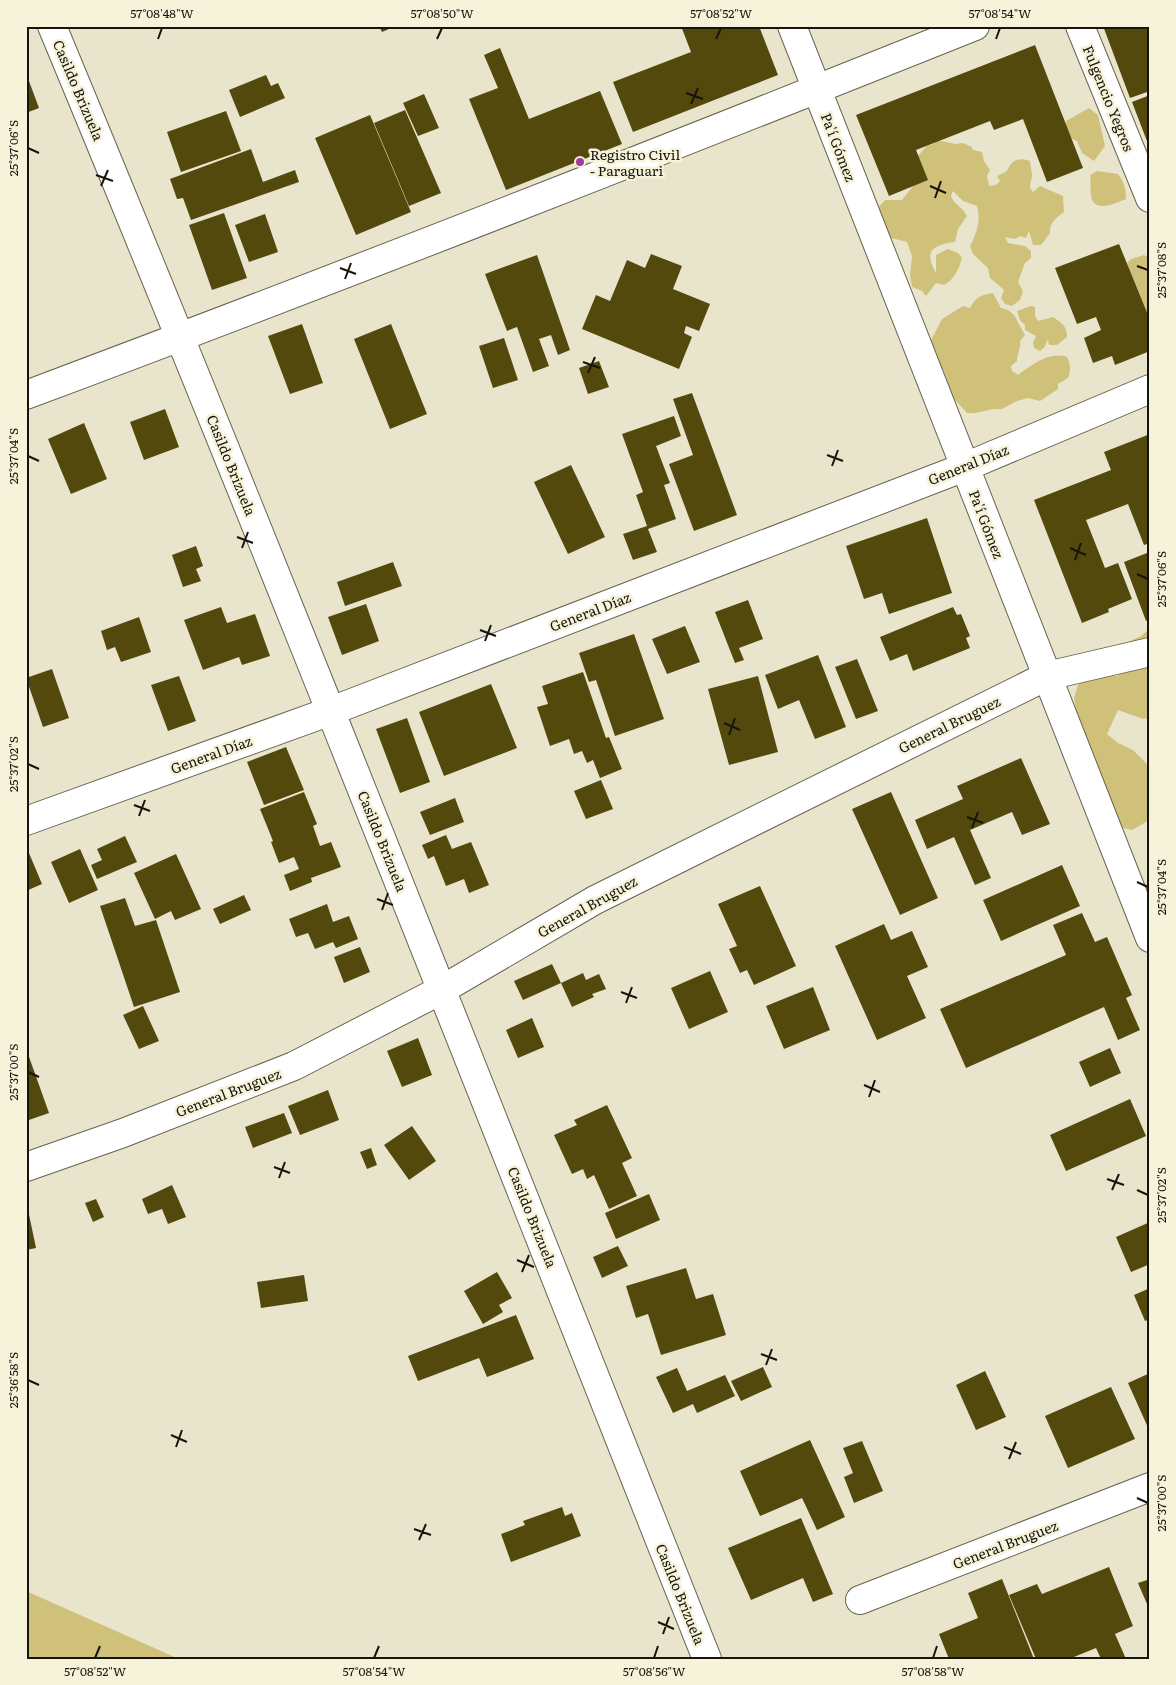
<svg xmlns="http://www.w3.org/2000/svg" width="1176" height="1685" font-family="Literata,serif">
	<rect width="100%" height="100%" fill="#e9e5cd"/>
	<path fill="#d0c17a" d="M1089,108l9,7 7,31 -11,15 -12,-8 -5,-12 -9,-4 -2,-6v-10z
		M937,140l18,4 8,-1 9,4 1,3 9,2 2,9 6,9 -3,6 2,10 7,-1 4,-4 -3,-5 10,-5c4,-11 12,-14 23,-10 0,5 2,10 2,14 0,8 -5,10 1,17l7,-6 23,10 1,16c-7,5 -15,11 -14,21l-9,12h-8l-4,-14 -3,7 -6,-2 -5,3 -10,-2 3,6 17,3 6,5v7l-6,5 -7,19 5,9 -3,9 -8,6 -7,-2 -4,-6 3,-8 -14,-12 -2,-10 -15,-14 -3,-8c7,-13 11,-26 7,-40l-14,-5 -10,-10 -2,5c4,10 11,10 16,20l-9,13 -3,13c-22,3 -32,8 -19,31v-18l12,-6 10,4 4,5c-3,11 -8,22 -18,27l-8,-2 -10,13 -4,-5 -10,-4 -2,-12 2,-19 -5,-14 -16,-4 -6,-4 -7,-26 7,-8h17l11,-14 1,-26 13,-14 6,-2z
		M1097,171l21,3c6,8 8,14 8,25 -10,4 -32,15 -35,-3 -1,-7 0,-14 -1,-21z
		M1144,255l6,3v79l-23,-74 4,-4z
		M993,293l8,15 7,2 6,5 11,20 -5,6c1,8 -3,13 -3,20l-6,5 1,5 6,4c13,-10 32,-24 49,-18 4,8 4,13 1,21l-10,6v5l-18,12 -12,-3 -11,3 -15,8h-9l-17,4h-9l-12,-13 -4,-6 -7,-23 -7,-8 -8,-19 13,-25 21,-13 7,2c6,-11 10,-13 23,-15z
		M1031,306l4,1v9l3,5 15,-4c9,6 14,9 14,20l-10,8h-8l-1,-6 -4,9 -4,3 -6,-3 -1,-5 3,-7 -11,-6v-5l-5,-5 -3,-9z
		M1150,628v90l-7,1 -25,-9 -11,24 11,9 15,7 17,17v50l-4,5 -14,8 -12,-3 -42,-104 -4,-25 4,-13 10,-9h30l10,-34 13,-6z
		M26,1591l153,68h-153z"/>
	<path fill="#54490d" d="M379,26h17l-14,6z
		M681,26h78l19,49 -145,57 -20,-50 78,-30z
		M1103,26h47v65l-20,7z
		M1035,45l48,123 -36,14 -24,-63 -29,11 -4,-9 -74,29 12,30 -39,16 -33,-81z
		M500,48l29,71 71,-28 22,53 -116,46 -37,-91 29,-11 -14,-33z
		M26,73l13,35 -13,5z
		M266,75l5,11 7,-3 7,15 -45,19 -11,-27z
		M424,94l15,34 -21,8 -15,-33z
		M1150,95v54l-18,-47z
		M405,110l36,83 -32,13 -35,-83z
		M226,111l15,40 -60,21 -14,-40z
		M370,115l41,97 -55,23 -41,-97z
		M251,149l12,33 32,-12 4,12 -108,38 -8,-22 -6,1 -7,-20z
		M224,213l23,65 -35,12 -23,-65z
		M265,214l13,38 -29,10 -14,-37z
		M1119,244l31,76v31l-35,14 -3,-9 -19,7 -9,-25 17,-8 -5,-13 -19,7 -22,-56z
		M651,254l31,12 -9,23 37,15 -11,27 -13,-5 -2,7 8,4 -13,32 -97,-40 14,-34 14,6 17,-41 18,8z
		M537,255l33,95 -12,5 -7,-20 -12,4 10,27 -16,6 -16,-45 -10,4 -22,-57z
		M302,324l21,59 -33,11 -22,-58z
		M391,324l36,90 -37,15 -36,-90z
		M504,338l14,42 -25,8 -14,-42z
		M599,361l10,26 -21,7 -9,-26z
		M692,393l45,122 -43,16 -25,-67 24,-9 -20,-56z
		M165,409l14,38 -35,13 -14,-38z
		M674,416l7,20 -25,10 14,37 -6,2 12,34 -28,10 9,23 -24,8 -10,-26 24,-8 -11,-31 7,-3 -21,-58z
		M84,423l23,56 -36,15 -23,-55z
		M1150,434v109l-6,2 -16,-41 -42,16 19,48 13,-5 14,36 -24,10 1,3 -27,11 -48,-123 77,-30 -7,-18z
		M571,465l34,72 -37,17 -34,-72z
		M927,518l25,75 -63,21 -7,-21 -18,6 -18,-53z
		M196,546l7,20 -7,3 5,12 -18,6 -11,-32z
		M1147,553l3,7v59l-4,2 -22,-59z
		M393,562l9,24 -57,20 -8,-24z
		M748,600l15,39 -24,9 5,12 -9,3 -20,-51z
		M366,604l13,37 -37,14 -14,-38z
		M221,607l6,16 28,-9 15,42 -28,9 -3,-8 -36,13 -19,-50z
		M953,607l4,8 4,-1 9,22 -4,2 4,10 -57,23 -6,-17 -17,7 -10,-24z
		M139,617l12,35 -30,10 -6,-15 -8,3 -6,-19z
		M685,626l15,36 -33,12 -15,-35z
		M634,634l30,85 -49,17 -19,-56 -7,2 -10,-29z
		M818,655l28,72 -31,12 -16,-39 -21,9 -13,-34z
		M857,659l21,52 -22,8 -21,-52z
		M52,669l17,49 -26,9 -17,-49z
		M583,672l23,66 3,-1 13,32 -22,9 -7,-18 -6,3 -5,-12 -8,3 -5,-15 -19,7 -13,-39 11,-3 -6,-18z
		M179,676l17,45 -28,10 -17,-46z
		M758,676l20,76 -49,13 -21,-76z
		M491,684l26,64 -73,28 -25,-64z
		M407,718l23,64 -30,11 -24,-64z
		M286,747l18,43 -40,15 -17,-43z
		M1021,758l29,66 -28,11 -10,-23 -42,18 21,48 -16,7 -21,-48 -27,12 -12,-29 48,-21 -6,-13z
		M601,780l12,29 -27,10 -12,-28z
		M304,792l13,32 -4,2 7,20 11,-4 10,25 -30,11 1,4 -22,9 -6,-16 15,-6 -5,-12 -15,6 -8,-21 2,-1 -13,-32z
		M891,792l47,106 -38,17 -48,-106z
		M455,798l9,24 -34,13 -10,-23z
		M446,835l6,14 19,-7 18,43 -20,8 -5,-14 -18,7 -12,-30 -6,3 -6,-14z
		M125,836l12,26 -40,17 -6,-14 11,-5 -5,-11z
		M80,849l18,41 -29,13 -18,-41z
		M29,853l13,31 -16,7v-37z
		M176,854l25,55 -26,11 -4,-9 -16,8 -21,-46z
		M1062,865l18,41 -79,35 -18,-41z
		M760,886l36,80 -42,19 -7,-15 -7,3 -11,-24 8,-3 -19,-42z
		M244,895l7,15 -31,14 -7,-15z
		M125,898l10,28 21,-6 24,72 -46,15 -34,-101z
		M327,904l6,18 16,-6 9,23 -22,9 -3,-6 -18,7 -7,-16 -12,4 -7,-18z
		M1082,913l13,29 12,-5 25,58 -6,3 14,32 -22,10 -14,-33 -138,61 -26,-59 126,-54 -13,-30z
		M884,924l7,16 21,-9 16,36 -21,9 19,42 -49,22 -42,-94z
		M360,947l10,25 -26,11 -10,-26z
		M552,964l9,19 22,-10 3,7 13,-6 7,15 -14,5 2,3 -22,10 -11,-24 -38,17 -9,-19z
		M710,971l18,41 -39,17 -18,-41z
		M813,987l17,43 -46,19 -18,-43z
		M143,1006l16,35 -20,8 -16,-34z
		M532,1018l12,29 -26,11 -12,-28z
		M418,1038l14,37 -30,12 -15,-36z
		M1110,1048l11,25 -31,14 -11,-25z
		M28,1054l21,59 -23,8v-66z
		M328,1090l11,30 -39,15 -12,-29z
		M1130,1099l16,37 -80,35 -16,-36z
		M607,1105l25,53 -10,5 15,33 -28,13 -15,-34 -7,4 -4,-10 -11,5 -18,-39 23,-10 -3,-5z
		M284,1113l8,20 -39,15 -8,-21z
		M412,1126l24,35 -27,19 -25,-35z
		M371,1148l6,17 -10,4 -7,-17z
		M172,1185l14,32 -18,7 -6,-15 -14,5 -6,-15z
		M649,1194l11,26 -44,19 -11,-26z
		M96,1199l8,18 -11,5 -8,-19z
		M26,1200l10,48 -10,2z
		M1150,1222v42l-19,8 -15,-35z
		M618,1246l10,20 -26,12 -9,-21z
		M686,1268l10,31 17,-5 13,41 -65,20 -13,-41 -12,4 -10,-32z
		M497,1272l15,26 -13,7 4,7 -20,12 -19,-33z
		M304,1275l4,26 -47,7 -4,-26z
		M1150,1288v31l-5,2 -11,-26z
		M516,1315l18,44 -47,18 -8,-19 -61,23 -10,-25z
		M763,1367l9,20 -31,14 -10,-20z
		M677,1368l10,23 38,-16 10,21 -38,17 -4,-9 -20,9 -17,-36z
		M985,1371l21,46 -30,13 -20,-45z
		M1150,1373v59l-22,-49z
		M1111,1387l24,52 -67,29 -23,-52z
		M810,1440l35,77 -28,13 -15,-32 -42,18 -20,-45z
		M862,1441l21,50 -29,12 -10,-26 9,-4 -10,-25z
		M562,1507l3,9 7,-3 9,23 -70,26 -10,-28 24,-9 -2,-4z
		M801,1518l32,76 -20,8 -10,-24 -52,22 -23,-52z
		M1109,1567l24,59 -18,8 11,25h-25l-5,-11 -27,11h-33l-27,-64 28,-11 5,10z
		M1002,1579l32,80h-85l-10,-25 39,-16 -10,-25z
		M1150,1579v32l-12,-28z"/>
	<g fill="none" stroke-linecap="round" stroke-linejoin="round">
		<defs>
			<path id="minor" d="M52,26c225,542 438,1088 655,1633
				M792,26l358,912
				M1080,26l70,172
				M26,395c318,-119 634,-243 949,-369
				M26,821l305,-110 634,-244 185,-78
				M26,1167l97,-34 171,-67 149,-77 152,-89 452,-224 103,-24
				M860,1600l290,-113"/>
		</defs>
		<use href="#minor" stroke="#67634e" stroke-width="30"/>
		<use href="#minor" stroke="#fff" stroke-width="28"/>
	</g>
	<path fill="none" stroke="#16140c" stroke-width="2" d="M158,39l4,-11M437,39l5,-11M716,39l5,-11M996,39l4,-11M686,93l17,6M691,104l7,-16M28,148l11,5M96,175l17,6M101,186l7,-16M930,186l16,7M935,198l6,-17M1137,266l11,4M340,268l16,6M345,279l6,-16M583,362l17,6M588,373l7,-16M827,455l16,6M28,456l11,5M832,466l6,-16M237,537l16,6M242,548l6,-16M1070,548l16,7M1075,560l6,-17M1137,574l11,5M480,630l16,6M485,641l6,-16M724,723l16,7M729,735l6,-17M28,764l11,5M134,805l16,6M139,816l6,-16M967,817l16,6M972,828l6,-16M1137,882l11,5M377,899l16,6M382,910l6,-17M621,992l16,6M626,1003l6,-16M28,1072l11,5M864,1085l16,7M869,1097l6,-17M274,1167l16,6M279,1178l6,-16M1107,1179l17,6M1112,1190l7,-16M1137,1190l11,5M517,1260l17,7M522,1272l7,-17M761,1354l16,6M766,1365l6,-16M28,1380l11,5M171,1435l16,7M176,1447l6,-17M1004,1447l17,7M1009,1459l7,-17M1137,1498l11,5M414,1529l17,6M419,1540l7,-16M658,1622l16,7M663,1634l6,-17M95,1658l5,-12M374,1658l5,-12M654,1658l4,-12M933,1658l4,-12"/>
	<circle fill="#9c3ba2" stroke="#f7f2da" stroke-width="2" cx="580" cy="162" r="5"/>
	<g text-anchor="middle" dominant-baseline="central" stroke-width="5" stroke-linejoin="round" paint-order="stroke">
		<g font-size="14" fill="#16140c" stroke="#f7f2da">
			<text transform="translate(79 90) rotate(67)">Casildo Brizuela</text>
			<text transform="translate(1109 98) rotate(68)">Fulgencio Yegros</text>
			<text transform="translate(839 147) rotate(69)">Pa'í Gómez</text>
			<text transform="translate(968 464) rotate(-22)">General Díaz</text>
			<text transform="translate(232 465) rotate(68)">Casildo Brizuela</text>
			<text transform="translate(987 524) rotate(69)">Pa'í Gómez</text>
			<text transform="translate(590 611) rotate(-21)">General Díaz</text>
			<text transform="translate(949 724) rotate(-26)">General Bruguez</text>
			<text transform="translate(211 754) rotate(-20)">General Díaz</text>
			<text transform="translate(383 841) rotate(68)">Casildo Brizuela</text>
			<text transform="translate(587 906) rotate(-29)">General Bruguez</text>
			<text transform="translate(228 1092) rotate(-21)">General Bruguez</text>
			<text transform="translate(533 1217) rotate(68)">Casildo Brizuela</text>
			<text transform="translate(1005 1544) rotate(-21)">General Bruguez</text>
			<text transform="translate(681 1594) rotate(68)">Casildo Brizuela</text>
		</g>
		<g font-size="14" fill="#16140c" stroke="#f7f2da" text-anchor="start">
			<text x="590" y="154">Registro Civil<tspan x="590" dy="16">- Paraguari</tspan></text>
		</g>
	</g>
	<rect width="1176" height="1685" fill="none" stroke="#f7f2da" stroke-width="55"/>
	<rect x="28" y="28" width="1120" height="1630" fill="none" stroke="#16140c" stroke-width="2"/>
	<g font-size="12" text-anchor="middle" fill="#16140c">
		<text x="162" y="18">57°08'48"W</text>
		<text x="442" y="18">57°08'50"W</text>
		<text x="721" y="18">57°08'52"W</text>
		<text x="1000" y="18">57°08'54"W</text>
		<text transform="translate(14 148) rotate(-90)" y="4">25°37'06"S</text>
		<text transform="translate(1162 270) rotate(-90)" y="4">25°37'08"S</text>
		<text transform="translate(14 456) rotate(-90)" y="4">25°37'04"S</text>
		<text transform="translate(1162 579) rotate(-90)" y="4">25°37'06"S</text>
		<text transform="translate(14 764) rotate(-90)" y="4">25°37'02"S</text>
		<text transform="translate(1162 887) rotate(-90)" y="4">25°37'04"S</text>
		<text transform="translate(14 1072) rotate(-90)" y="4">25°37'00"S</text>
		<text transform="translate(1162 1195) rotate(-90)" y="4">25°37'02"S</text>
		<text transform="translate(14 1380) rotate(-90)" y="4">25°36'58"S</text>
		<text transform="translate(1162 1503) rotate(-90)" y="4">25°37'00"S</text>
		<text x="95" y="1676">57°08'52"W</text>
		<text x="374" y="1676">57°08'54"W</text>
		<text x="654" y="1676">57°08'56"W</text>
		<text x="933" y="1676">57°08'58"W</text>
	</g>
</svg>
